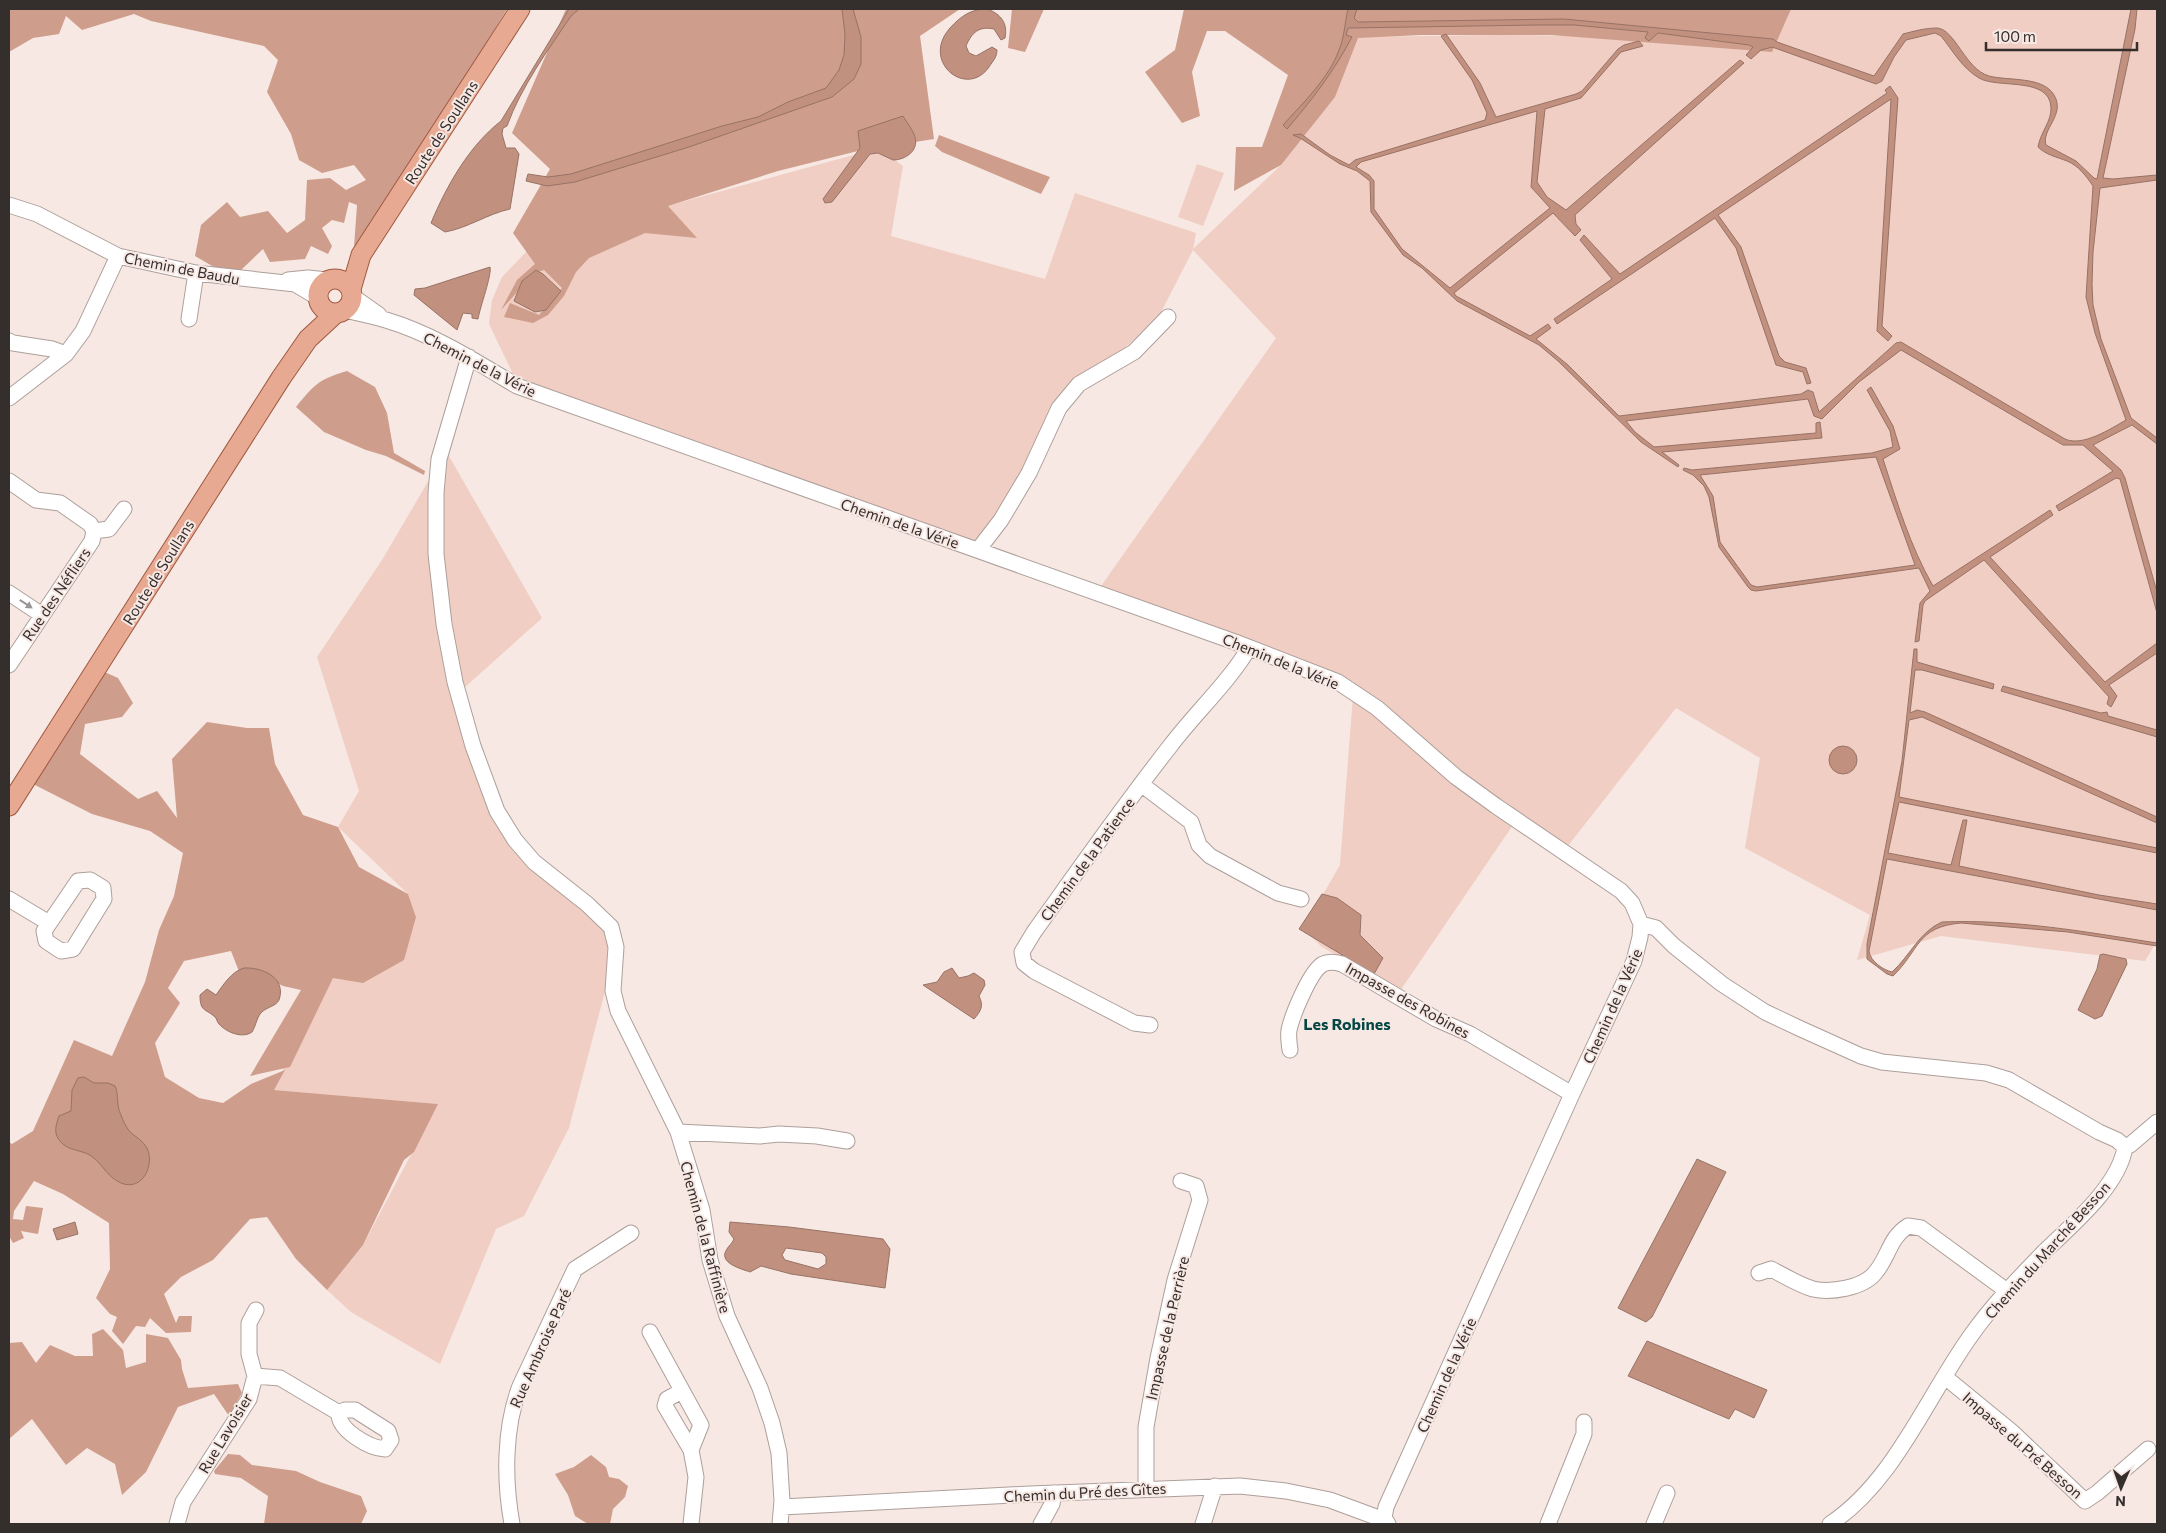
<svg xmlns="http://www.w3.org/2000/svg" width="2166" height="1533" font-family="Commissioner,sans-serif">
	<rect width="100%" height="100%" fill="#f7e8e3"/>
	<path fill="#f0cec3" d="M1773,9h384v932l-12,20 -204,-25 -84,24 13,-45 -125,-67 15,-90 -84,-50 -116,148 -47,-31 -113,166 -78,-44 -19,-18 37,-64 14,-183 -253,-96 175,-248 -83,-88 -35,68 -37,33 -40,23 -104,170 -392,-138 -72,-32 -24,-50 3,-24 10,-23 27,-28 138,-43 212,-58 24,18 -12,70 154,43 30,-86 121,40 -3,16 88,-84 71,-128 148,-2 266,3z
		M1197,164l27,9 -21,53 -25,-9z
		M446,451l96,167 -88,79 39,112 44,64 53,34 21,26 -3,47 -39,148 -45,88 -28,13 -56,135 -89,-52 -24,-22 36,-45 75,-141 -165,-14 64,-129 79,-44 -8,-23 -70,-67 21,-36 -42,-134 65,-97z"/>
	<path fill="#ce9d8c" d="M9,9h498l-63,103 -90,135 3,-42 -8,-3 -5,21 -12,-3 -10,8 10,18 -4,8 -17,-8 -6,13 -35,3 -7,-13 -22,21h-22l-24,-14 6,-31 26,-23 13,15 28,-6 19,22 18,-13 2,-40 23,-2 16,12 20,-10 -12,-15 -32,8 -23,-13 -8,-26 -24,-42 11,-32 -14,-14 -113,-25 -17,-7 -52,16 -16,-14 -7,18 -26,4 -24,14z
		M566,9h394l-40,27 14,103 -76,12 -80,20 -110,35 29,32 -52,-5 -56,25 -13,14 -12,24 -16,19 -15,8 -29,-6 6,-14 29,12 23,-27 -18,-18 -10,3 -33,37 16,-30 18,-16 -22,-31 37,-64 -38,-36z
		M1012,9h32l-19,43 -17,-4z
		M1184,9h607l-19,43 -221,-17h-130l-63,3 -23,59 -54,68 -47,26 2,-44h26l26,-72 -63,-44h-18l-15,41 8,44 -18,7 -37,-51 30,-22z
		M939,135l111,42 -9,17 -99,-42 -7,-6z
		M347,371l28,16 12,26 7,40 31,18 -1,4 -38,-19 -20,-6 -42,-18 -28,-25c18,-22 23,-28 51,-36z
		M100,670l18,8 15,25 -11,14 -37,7 -5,30 58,45 19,-8 20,27 -5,-59 35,-37 40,6h22l6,36 28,51 35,12 21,40 49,27 8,23 -12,43 -41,23 -30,-5 -43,89 -40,9 51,-86 -18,-4 -16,-8 -27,-4 -9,-23 -47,10 -16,27 12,15 -25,40 10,34 34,21 24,5 28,-19 34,-14 -11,20 164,14 -24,48 -10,8 -41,85 -36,45 -31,-31 -29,-42 -17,2 -37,41 -32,17 -17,17 12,29 3,-7h13l-1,16 -25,1 -16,-15 -5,9 -9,-1 -13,18 -11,-13 5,-14 -7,-3 -14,-16 14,-29 -1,-46 -46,-29 -29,-13 -20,30 -1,8 10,1 3,-14 17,2 -5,26 -17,-3 3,7 -11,5 -4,-7v-94l3,2 21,-13 41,-91 38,16 33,-74 14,-52 15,-34 9,-43 -33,-22 -58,-17 -59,-30z
		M103,1329l20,21 3,18 20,-6v-28l22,4 13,22 1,9 6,19 50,-4 4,9 -13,23 -15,-22 -36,13 -32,65 -24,23 -7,-31 -28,-16 -21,17 -34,-46 -23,20v-96l13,-1 14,21 14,-18 25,11h18l-1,-22z
		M228,1454l12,1 12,10 44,6 24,11 41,14 6,15 -6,13h-97l4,-28 -27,-18 -26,-4 -1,-3z
		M591,1455l15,12 3,10 10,2 9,7 -3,11 -12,12 -3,15h-22l-13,-8 -7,-21 -13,-21 19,-7z"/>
	<path fill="#c1907f" stroke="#977366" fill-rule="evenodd" d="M569,9h10l-8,7c-23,34 -50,71 -64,110l-4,2 -1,6 4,14h9l4,6 -9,55c-23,5 -42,19 -65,23l-14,-9c16,-38 38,-77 70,-102z
		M842,9h11l8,28v27l-7,15 -22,18 -143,50 -114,35 -28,4 -21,-5 2,-7 20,3 23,-3 151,-48 36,-9 30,-15 38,-14 13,-18 5,-15 1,-21z
		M987,9c14,5 21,14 18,29l-4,2 -7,-11c-15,-3 -22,3 -28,17l3,7 7,3 16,-9 5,3c0,7 -4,11 -8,17 -22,32 -69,-5 -39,-39 11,-12 21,-19 37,-19z
		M1348,9h9l-3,9 4,4 206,-3 209,20 4,3 97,34 29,-42c11,-3 23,-6 34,-6 18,1 28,41 52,48 19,5 54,0 65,19 12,20 -13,34 -8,50l30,16 18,17 3,1 34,-170h6l-2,20 -32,149 10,1 44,-4v5l-57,8 -7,64 -1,32 1,21 8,34 30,79 26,20v6l-25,-19 -39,20 28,25 4,8 32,114v21l-37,-134 -4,-1 -57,33 -3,-5 57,-35 -30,-26h-20l-162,-95 -42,32 -37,37 -8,-3 -6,-17 -182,22 9,11 19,15 162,-14v-10l4,-1 2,16 -160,14 17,13 -1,2 -37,-25 -83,-81 -19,-16 -82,-44 -35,-33 -19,-13 -32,-43 -1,-31 -13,-10 -17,-7 -40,-26 -7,-3 8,-1 29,21 19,10 6,-5 130,-40 2,-7 -15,-33 -31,-44 5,-2 34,49 16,34 80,-23 6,-3 36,-42 6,-4 15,-4 4,5 -22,6 -40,46 -36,11 -8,73 10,15 19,13 174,-150 4,3 -169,152 1,9 5,6 -6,6 -22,-23 -99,80 2,3 74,40 18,-12 3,4 -15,11 32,26 51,51 182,-22 7,-4 5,2 6,20 77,-69 5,-1 164,97c18,8 45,-10 61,-19l-31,-87 -9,-36 7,-111c-7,-10 -14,-20 -26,-25 -10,-4 -21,-6 -29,-14 2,-14 14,-26 13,-40 -2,-31 -54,-18 -72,-29 -17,-10 -26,-27 -38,-42l-6,-3 -29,7 -12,17 -12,24 -6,3 -104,-37 -11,3 -10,9 -5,-4 7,-8 -4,-2 -91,-12 -9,8 -4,-3 3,-6 -74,-7h-37l-189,3 -2,7 6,2c-18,34 -40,63 -65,92l-4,-4c20,-22 46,-47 56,-75 5,-11 6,-28 9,-41zM1537,111l-6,76 19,21 -100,80 -48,-39 -28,-40v-28l-5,-6 -13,-8 5,-5z
		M1890,86l8,12 -16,228 10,10 -4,5 -11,-10 14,-232 -173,116 23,32 38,109 6,6 21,6 5,15 -4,1 -4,-12 -27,-7 -40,-117 -21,-30 -158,106 -3,-5 58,-40 -32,-39 4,-5 36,39 267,-181 -2,-3z
		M903,116c4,7 10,14 12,21 4,14 -10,23 -22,23l-15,-7 -8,1 -38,48 -7,1 -2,-4 37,-51 -2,-17z
		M490,267c2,8 -10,40 -12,52l-6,-1v-4l-9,-1 -6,17 -43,-35 1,-6 10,-1z
		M536,270l7,4 18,17 -15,19 -11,2 -21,-11 8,-20z
		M1871,387l22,39 7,23 -17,10c14,43 27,87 50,127l117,-76 3,5 -63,42 115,125 52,-39v10l-48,32 8,11 -6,11 -4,-3 2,-7 -125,-137 -59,41 -2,4 -4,36 -4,1 5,-39 10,-12 -11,-23 -163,23 -5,-1 -3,-3 -29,-40 -10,-50 -5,-11 -11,-11 -10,-5 1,-2 8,2 180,-17 21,-6 -3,-16 -23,-41zM1876,457l39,108 -158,22 -6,-2 -31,-43 -7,-46 -13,-21z
		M1914,649h3v13l77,22 -1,5 -71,-19h-7l-5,43 7,-3 8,2 232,105v6l-235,-106 -13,3 -10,77 258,51v5l-258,-51 -11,51 63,12 12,-45h4l-8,46 140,29 58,9v6l-270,-51 -18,92c1,10 14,19 23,21 18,-16 27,-40 50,-50 73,-3 144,10 215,21v3l-89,-14 -107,-9c-45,4 -41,27 -68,53l-6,-2 -20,-15v-15l35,-183z
		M2003,686l98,27 6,-1 1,4 49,14v7l-156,-46z
		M1829 760a14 14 0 1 1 28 0a14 14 0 1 1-28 0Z
		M1322,894l15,4 24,17 -1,20 23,23 -9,16 -75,-45z
		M2103,954l23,5 1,5 -25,52 -7,3 -17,-9 19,-41 3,-14z
		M244,968c17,-1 43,9 35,32 -3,6 -11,7 -16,11 -6,4 -7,15 -11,21 -10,7 -26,0 -33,-8 -2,-2 -2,-5 -4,-7 -10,-9 -15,-5 -15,-22l7,-6 9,6c8,-11 15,-23 28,-27z
		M952,968l7,10 9,-2 6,-3 10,7 1,5 -6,11c5,10 2,15 -5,23l-51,-34 14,-3 7,-10z
		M84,1077l10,6h14l7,3c4,8 1,20 6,29 2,6 5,12 9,17 6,5 13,9 17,16 8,16 -4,44 -26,35 -12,-5 -18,-17 -27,-25 -10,-9 -26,-6 -34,-17 -7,-8 -4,-16 -1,-25l12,-5 1,-21 6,-12z
		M1697,1159l29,13 -74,145 -6,5 -28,-14z
		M75,1222l3,12 -21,6 -4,-11z
		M730,1222l59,5 94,12 7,10 -5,39 -94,-14 -30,-8 -11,6c-8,-3 -33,-9 -23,-23 2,-4 5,-5 7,-10l-5,-7zM786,1248l36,5 4,4v7l-8,5 -33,-9 -3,-5z
		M1647,1341l120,49 -13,28 -19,-9 -6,10 -101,-43z"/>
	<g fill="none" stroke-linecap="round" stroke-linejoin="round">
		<defs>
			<path id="minor" d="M9,205l28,9 81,42 78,17 99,11 22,13
				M288,280l20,-2 19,2
				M352,296l27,19
				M344,310c14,3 28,6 42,10 47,14 89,41 131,66l718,256 103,40 39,26 79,69 40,29 125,85 11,12 9,21 -1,13 -6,24 -62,133 -186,413 -2,11 4,6
				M189,319l7,-46
				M9,341l4,2 39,6 14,5
				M469,357l-30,102 -3,34v61l8,70 11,58 18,64 24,65 18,29 19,22 53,42 24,23 5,20 -3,44 5,20 60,121 24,78 8,50 17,56 33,72 12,35 7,30 3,48 -2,23
				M9,398l57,-44 17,-23 35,-75
				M9,481l27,19 24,3 30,21 4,7 -2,10 -83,124
				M94,531l15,-2 15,-20
				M978,550l23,-30 28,-47 30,-65 20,-24 55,-32 34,-35
				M9,593l33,22
				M1141,784l50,38 8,23 11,11 68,37 23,6
				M90,880l13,8 1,11 -31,50 -12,2 -15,-10 -2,-10 34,-50z
				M9,899l40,24
				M1641,924l15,4 18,18 48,38 43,28 36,17 60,27 21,6 104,11 23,7 90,52 18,8 8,7
				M1150,1025l-16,-2 -100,-52 -10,-8 -2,-11 12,-20c45,-63 89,-126 137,-187 25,-33 57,-62 78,-97
				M1290,1050c-1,-7 -2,-14 -1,-20 3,-14 21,-59 34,-66 6,-3 12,-2 19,0l94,55 34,15 102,60
				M678,1132l82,4 19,-2 38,2 30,5
				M1759,1273l12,-4c14,7 28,16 42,20 18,4 50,-1 62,-16 14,-16 14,-35 33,-47l13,2 86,63
				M650,1332l51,93 -10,25
				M255,1376l25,2 59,35c-1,17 30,35 46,36l6,-9 -3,-9 -33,-21h-10l-6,3
				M1945,1377l66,54 74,70 12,-8 51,-44
				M682,1391l-15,8 -2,7 26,44 5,27 -5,47
				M1146,1489v-62l12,-69 17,-78 25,-80 -4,-14 -15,-5
				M782,1507l248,-13 210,-8 46,5 44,9 46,17 8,1
				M177,1524l6,-22 66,-103 6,-23 -6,-22v-31l7,-13
				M512,1524c-8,-44 -8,-96 8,-138l55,-117 56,-36
				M1041,1524l11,-20 2,-11
				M1203,1524l12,-38
				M1548,1524l36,-90v-12
				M1654,1524l13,-31
				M1830,1524c65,-43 97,-128 142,-190 22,-31 47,-56 73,-83 27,-26 74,-65 80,-104l5,-2 27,-23"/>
			<path id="major" d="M318 296a17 17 0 1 1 34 0a17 17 0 1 1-34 0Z
				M351,289l10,-34 159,-246
				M9,806l272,-428 27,-39 28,-26"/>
		</defs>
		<use href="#minor" stroke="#ad9f9a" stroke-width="17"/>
		<use href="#major" stroke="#9f5940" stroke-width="21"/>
		<use href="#minor" stroke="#fff" stroke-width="15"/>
		<use href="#major" stroke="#e8a992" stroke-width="19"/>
	</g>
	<defs><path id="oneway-solid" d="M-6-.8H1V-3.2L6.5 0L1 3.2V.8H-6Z" transform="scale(1.25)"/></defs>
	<use fill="#9a9696" href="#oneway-solid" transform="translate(26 604) rotate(33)"/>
	<g text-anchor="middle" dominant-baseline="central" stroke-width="4" stroke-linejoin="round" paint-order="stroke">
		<g font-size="15" fill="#342e2c" stroke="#f7e8e3">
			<text transform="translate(441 132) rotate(-57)">Route de Soullans</text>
			<text transform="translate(182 268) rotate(11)">Chemin de Baudu</text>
			<text transform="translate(480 364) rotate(27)">Chemin de la Vérie</text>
			<text transform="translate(900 523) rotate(19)">Chemin de la Vérie</text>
			<text transform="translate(158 572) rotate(-58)">Route de Soullans</text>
			<text transform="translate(56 594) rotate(-56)">Rue des Néfliers</text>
			<text transform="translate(1281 661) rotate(22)">Chemin de la Vérie</text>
			<text transform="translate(1087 859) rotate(-54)">Chemin de la Patience</text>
			<text transform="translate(1408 1000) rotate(29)">Impasse des Robines</text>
			<text transform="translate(1612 1006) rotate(-66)">Chemin de la Vérie</text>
			<text transform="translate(706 1237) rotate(75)">Chemin de la Raffinière</text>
			<text transform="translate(2047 1250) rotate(-48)">Chemin du Marché Besson</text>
			<text transform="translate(1167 1328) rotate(-77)">Impasse de la Perrière</text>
			<text transform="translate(540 1348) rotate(-66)">Rue Ambroise Paré</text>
			<text transform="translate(1446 1375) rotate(-66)">Chemin de la Vérie</text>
			<text transform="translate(225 1433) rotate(-59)">Rue Lavoisier</text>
			<text transform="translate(2023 1445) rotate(41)">Impasse du Pré Besson</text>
			<text transform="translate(1085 1492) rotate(-3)">Chemin du Pré des Gîtes</text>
		</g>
		<g font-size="16" font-weight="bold" fill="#034643" stroke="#f7e8e3">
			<text x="1347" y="1023">Les Robines</text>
		</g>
	</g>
	<rect width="2166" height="1533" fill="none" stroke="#342e2c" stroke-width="20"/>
	<g transform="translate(2121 1488) rotate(182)" stroke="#f7e8e3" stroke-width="4" paint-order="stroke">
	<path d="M0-4L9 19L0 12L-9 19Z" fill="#342e2c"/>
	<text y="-8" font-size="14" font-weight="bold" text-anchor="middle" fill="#342e2c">N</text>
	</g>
	<path d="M1986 42v8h151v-8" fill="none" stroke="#342e2c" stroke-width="2.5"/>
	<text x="1994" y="42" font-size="15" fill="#342e2c" stroke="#f7e8e3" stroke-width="4" paint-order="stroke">100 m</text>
</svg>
